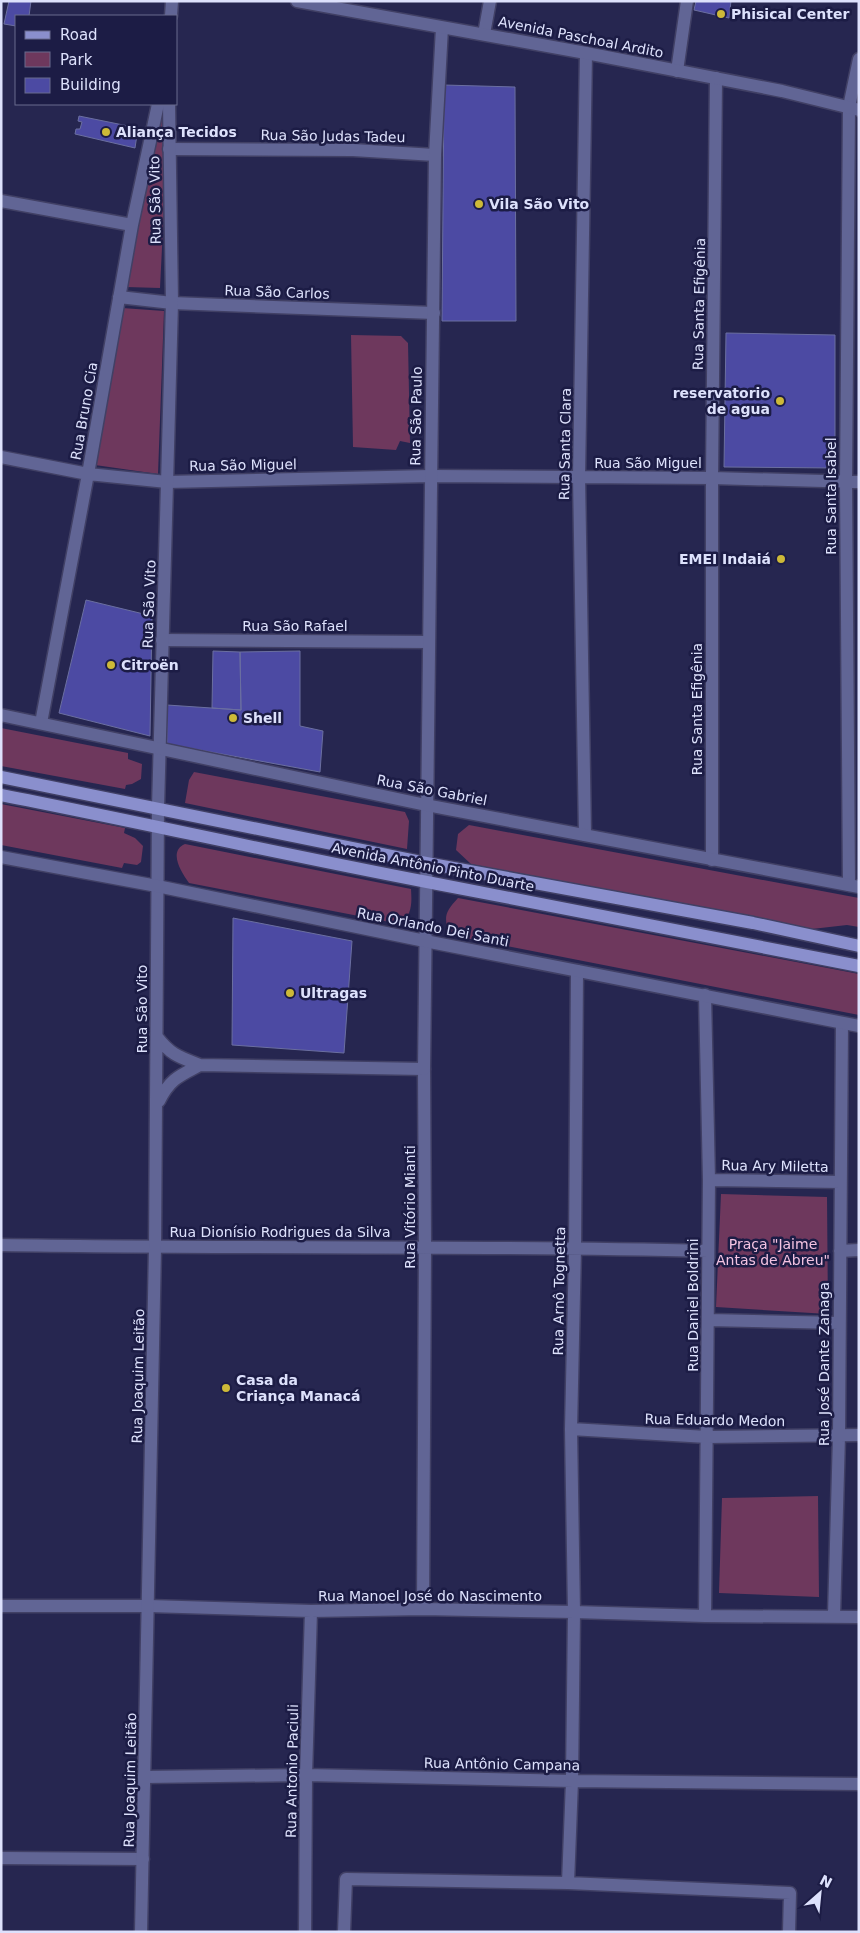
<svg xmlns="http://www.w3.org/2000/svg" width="860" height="1933" font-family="'DejaVu Sans',sans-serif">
	<rect width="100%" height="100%" fill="#262650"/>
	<path fill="#6e385d" d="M161,104h6v43l-7,141 -34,-1c13,-61 22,-122 35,-183z
		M122,308l42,3 -6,163 -63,-9z
		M351,335l50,1 7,7 2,100 -10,-2 -4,9 -43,-3z
		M1,728l127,25v6l14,5 -1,15 -9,5 -6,1 -1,4 -124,-23z
		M194,772l211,40 4,9 -2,28 -222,-46 4,-23z
		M1,804l124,24 -1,5 11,5 8,8 -2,16 -4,3 -13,-2 -2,5 -121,-23z
		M469,825l390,73v29l-12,-2 -35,4 -341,-65 -15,-14 2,-16z
		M185,844l226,45c1,15 1,26 -11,35l-211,-41c-8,-11 -21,-32 -4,-39z
		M458,898l401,76v41l-409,-80c-7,-18 -5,-23 8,-37z
		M721,1194l106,3 1,117 -112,-7z
		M818,1496l1,101 -100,-4 3,-95z"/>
	<path fill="#4c4aa3" stroke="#6b6fa0" d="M9,1h22l-2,15h-13v10l-12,-2z
		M696,1h35l-2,17 -35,-8z
		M444,85l71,2 1,234h-74z
		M79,116l59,12 -3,20 -60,-14 1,-5h4l2,-7 -4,-1z
		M726,333l109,2v133l-111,-1z
		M86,600l66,16 -2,120 -91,-23z
		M213,651l27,1 1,58 -29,-2z
		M300,651v75l23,5 -3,41 -153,-28v-39l74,5 -1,-58z
		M233,918l119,23 -8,112 -112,-8z"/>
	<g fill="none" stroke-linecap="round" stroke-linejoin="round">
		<defs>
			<path id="minor" d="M677,71l10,-70
				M169,149l184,1 82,5
				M1,201l131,24
				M119,297l53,6 262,10
				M1,457l87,17 79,8 263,-6 282,2 147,4
				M162,640l266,2
				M41,723l47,-249 44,-249 26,-121
				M585,835l-6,-358 7,-424
				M712,860v-382l4,-400
				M849,885l-3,-403 3,-375 10,-48
				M709,1180l131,2
				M1,1245c236,4 471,0 707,6
				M840,1251l19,-1
				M709,1320l130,3
				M571,1429l136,8 152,-2
				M1,1606h148l162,5 112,-2 151,3 131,4 154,1
				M423,1609l2,-362 -1,-178
				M705,1616l4,-436 -4,-185
				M834,1616l5,-180 3,-413
				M144,1777l162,-2 266,6 287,3
				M1,1858l142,1
				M568,1883l4,-102 2,-169 -3,-183 4,-181 2,-277
				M305,1932l1,-157 5,-164
				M344,1932l2,-53 222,4 222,10 -1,39"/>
			<path id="tertiary" d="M171,16l1,-15
				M484,34l6,-33
				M157,1037c14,18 22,20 43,28
				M159,1101c11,-22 20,-25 41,-36l224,4 11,-914 7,-127
				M141,1932l14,-684 3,-440 14,-505 -3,-199"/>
			<path id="secondary" d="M297,1l289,52 196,38 77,19
				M1,715l425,90 433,82
				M1,857l156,29 268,55 434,85"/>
			<path id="primary" d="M1,777l425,86 327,60 106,23
				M1,795c143,28 284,60 426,87 144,28 288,55 432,84"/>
		</defs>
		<use href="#minor" stroke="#414065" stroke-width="15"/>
		<use href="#tertiary" stroke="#414065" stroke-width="15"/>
		<use href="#secondary" stroke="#414065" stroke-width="15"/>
		<use href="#primary" stroke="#414065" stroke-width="15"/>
		<use href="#minor" stroke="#616595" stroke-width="12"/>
		<use href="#tertiary" stroke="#616595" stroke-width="12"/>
		<use href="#secondary" stroke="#616595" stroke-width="12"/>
		<use href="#primary" stroke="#8a8fcd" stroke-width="12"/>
	</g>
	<g fill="#cdb938" stroke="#1c1c45" stroke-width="2">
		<circle cx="721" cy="14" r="5"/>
		<circle cx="106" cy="132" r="5"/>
		<circle cx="479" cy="204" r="5"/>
		<circle cx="780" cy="401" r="5"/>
		<circle cx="781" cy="559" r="5"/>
		<circle cx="111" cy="665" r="5"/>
		<circle cx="233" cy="718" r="5"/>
		<circle cx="290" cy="993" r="5"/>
		<circle cx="226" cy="1388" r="5"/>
	</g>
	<g text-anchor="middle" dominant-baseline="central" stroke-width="5" stroke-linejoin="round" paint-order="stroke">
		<g font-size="14" font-weight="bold" fill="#dde1fc" stroke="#1c1c45" text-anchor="start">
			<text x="731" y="14">Phisical Center</text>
			<text x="116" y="132">Aliança Tecidos</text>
			<text x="489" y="204">Vila São Vito</text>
			<text x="770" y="393" text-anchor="end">reservatorio<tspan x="770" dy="16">de agua</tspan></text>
			<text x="771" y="559" text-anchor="end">EMEI Indaiá</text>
			<text x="121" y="665">Citroën</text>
			<text x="243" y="718">Shell</text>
			<text x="300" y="993">Ultragas</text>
			<text x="236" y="1380">Casa da<tspan x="236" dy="16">Criança Manacá</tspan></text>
		</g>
		<g font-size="14" fill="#dde1fc" stroke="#1c1c45">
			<text transform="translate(581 37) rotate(11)">Avenida Paschoal Ardito</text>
			<text transform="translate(333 136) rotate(1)">Rua São Judas Tadeu</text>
			<text transform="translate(155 200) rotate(-91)">Rua São Vito</text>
			<text transform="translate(277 292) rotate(2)">Rua São Carlos</text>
			<text transform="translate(699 304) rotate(-89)">Rua Santa Efigênia</text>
			<text transform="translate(84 411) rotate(-80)">Rua Bruno Cia</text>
			<text transform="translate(416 416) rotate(-89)">Rua São Paulo</text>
			<text transform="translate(565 444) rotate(-89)">Rua Santa Clara</text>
			<text x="648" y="463">Rua São Miguel</text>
			<text transform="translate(243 465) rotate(-1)">Rua São Miguel</text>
			<text transform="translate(831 496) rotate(-90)">Rua Santa Isabel</text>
			<text transform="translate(149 604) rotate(-88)">Rua São Vito</text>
			<text x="295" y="626">Rua São Rafael</text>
			<text transform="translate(697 709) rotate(-90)">Rua Santa Efigênia</text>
			<text transform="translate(432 790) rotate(11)">Rua São Gabriel</text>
			<text transform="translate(433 867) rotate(11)">Avenida Antônio Pinto Duarte</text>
			<text transform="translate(433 927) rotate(11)">Rua Orlando Dei Santi</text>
			<text transform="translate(142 1009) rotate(-90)">Rua São Vito</text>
			<text transform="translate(775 1166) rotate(1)">Rua Ary Miletta</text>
			<text transform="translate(410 1207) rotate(-90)">Rua Vitório Mianti</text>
			<text x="280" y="1232">Rua Dionísio Rodrigues da Silva</text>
			<text transform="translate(559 1291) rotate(-89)">Rua Arnô Tognetta</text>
			<text transform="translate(693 1305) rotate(-90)">Rua Daniel Boldrini</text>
			<text transform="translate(824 1364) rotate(-90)">Rua José Dante Zanaga</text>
			<text transform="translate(138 1376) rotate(-89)">Rua Joaquim Leitão</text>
			<text transform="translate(715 1420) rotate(1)">Rua Eduardo Medon</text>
			<text x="430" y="1596">Rua Manoel José do Nascimento</text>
			<text transform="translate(502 1764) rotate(1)">Rua Antônio Campana</text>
			<text transform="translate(292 1771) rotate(-89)">Rua Antonio Paciuli</text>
			<text transform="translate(130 1780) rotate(-89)">Rua Joaquim Leitão</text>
		</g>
		<g font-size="14" fill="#f4c3e2" stroke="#1c1c45">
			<text x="773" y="1244">Praça "Jaime<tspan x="773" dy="16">Antas de Abreu"</tspan></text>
		</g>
	</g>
	<rect width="860" height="1933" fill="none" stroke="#dde1fc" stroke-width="5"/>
	<rect x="15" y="15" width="162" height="90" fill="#1c1c45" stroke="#696b8e"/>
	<rect x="25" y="31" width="25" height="8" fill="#8a8fcd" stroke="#696b8e"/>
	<text x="60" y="40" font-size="15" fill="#dde1fc">Road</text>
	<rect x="25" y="52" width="25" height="15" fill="#6e385d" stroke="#696b8e"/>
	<text x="60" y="65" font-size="15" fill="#dde1fc">Park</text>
	<rect x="25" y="78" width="25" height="15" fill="#4c4aa3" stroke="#696b8e"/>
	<text x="60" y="90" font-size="15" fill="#dde1fc">Building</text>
	<g transform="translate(820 1893) rotate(27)" stroke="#1c1c45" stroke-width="4" paint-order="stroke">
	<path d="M0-4L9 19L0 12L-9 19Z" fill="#dde1fc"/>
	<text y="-8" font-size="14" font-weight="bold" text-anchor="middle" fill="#dde1fc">N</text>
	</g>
</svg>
